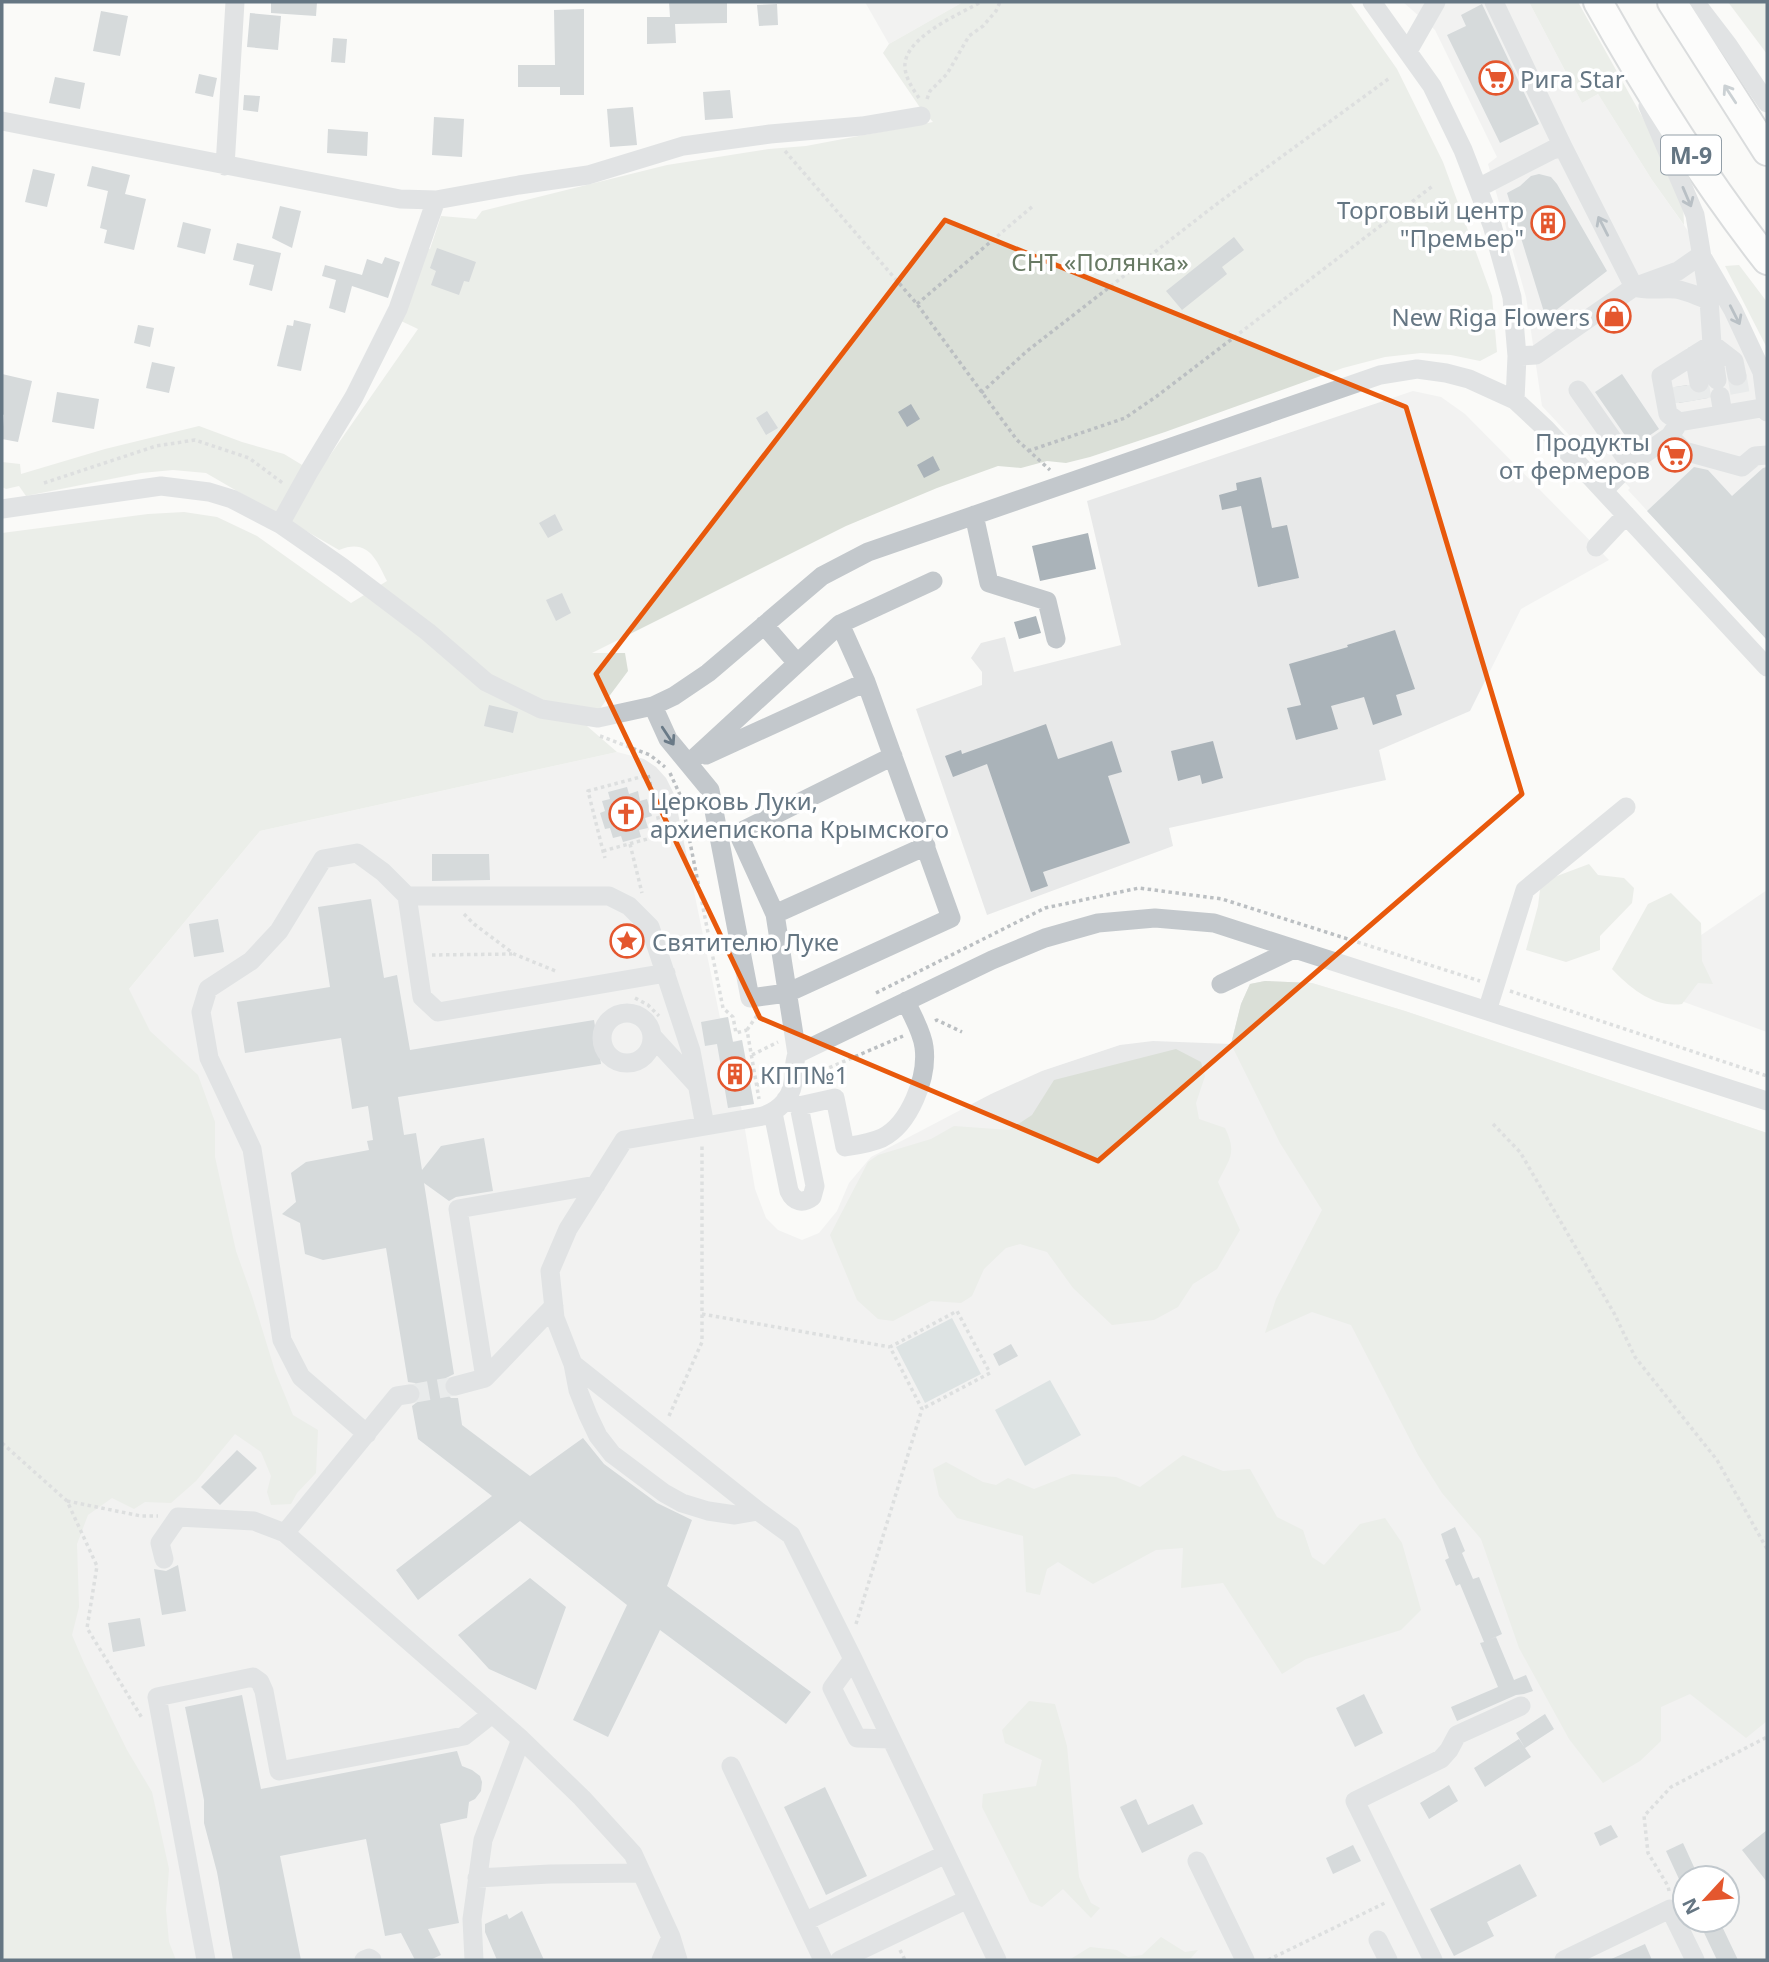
<svg xmlns="http://www.w3.org/2000/svg" width="1769" height="1962" font-family="'Noto Sans',sans-serif">
	<rect width="100%" height="100%" fill="#fafaf8"/>
	<path fill="#e8e9e9" fill-rule="evenodd" d="M865,2h98l-74,42z
		M1403,2h126l53,101 16,-9 54,86 84,119 31,61v280l-139,-150 2,-2 -12,-13 -10,-10 -8,3 -58,-62 -16,-109 -38,-133 9,-7 -62,-127z
		M1413,391l28,6 24,17 144,146 -88,49 -51,102 -91,39 7,30 -217,48 4,18 -186,69 -71,-206 66,-24v-13l-11,-14 10,-15 24,-6 9,35 107,-27 -34,-144z
		M617,752l27,7 12,8 10,11 8,16 46,224 8,-1 5,24 9,-1 12,64 -13,2 14,83 11,29 12,12 24,10 17,-7 18,-22 12,-28 22,-26 120,-63 51,-23 78,-26 33,-4 78,3 10,-40 9,-20 15,-3 47,2 93,28 362,122v827h-1765v-800l127,-171 131,-158zM1685,1878h42v42h-42z
		M1767,890v142l-83,-30 -12,-47z"/>
	<path fill="#dadfd7" d="M963,2h387l47,67 46,93 49,134 5,56 -17,9 -29,-6 -30,-2 -36,4 -42,11 -178,64 -75,25 -24,6 -19,-2 -26,7 -23,-2 -61,22 -91,38 -254,127h33l3,18 -41,55 30,26 -357,79 -131,158 21,42 48,44 17,47v35l21,94 16,45 23,75 18,44 25,15 -2,43 -19,20 -6,11 -20,1 -4,-13 4,-16 -10,-24 -26,-18 -39,47 -25,22 -26,-1 -11,7 -22,-11 -24,17 -11,29 2,63 -7,28 12,28 43,87 25,42 17,77 -3,41 3,32 7,18h-174v-1427l146,-19 36,-2 33,5 40,19 94,67 36,-22c-11,-22 -19,-43 -48,-31l-133,-77 -33,-3 -32,3 -115,23 -7,-10 -13,3 -4,-2v-25l18,2 1,10 84,-25 94,-23 43,16 42,12 33,20 101,-145 -19,-9 26,-73 5,2 11,-33 35,3 6,-8 185,-46 102,-16 37,-3 127,-24 -12,-13 -38,-56 6,-9z
		M1529,2h49l80,143 25,56 1,24 -32,-45 -54,-86 -16,9z
		M1728,2h39v52z
		M1739,265l28,37v46l-42,-82z
		M1589,864l9,11 26,3 10,10 -2,15 -32,33v14l-34,12 -40,-12 12,-44 3,-24z
		M1671,893l30,30 1,38 11,23 -15,-1 -16,21c-28,4 -52,-16 -70,-35l36,-65z
		M1265,981l47,2 93,28 362,122v588l-21,17 -56,-44 -29,13v34l-21,20 -37,22 -34,-44 -50,-91 -38,-109 -39,-46 -24,-38 -67,-130 -39,-13 -47,21 11,-34 46,-89 -42,-67 -49,-99 10,-40 9,-20z
		M1176,1049l25,13 4,14 -9,27 3,16 26,9c12,25 5,30 -7,54l22,48 -23,39 -24,15 -15,23 -24,13 -42,5 -39,-37 -26,-36 -27,-8 -14,4 -22,21 -12,27 -11,7 -30,-2 -38,20 -15,-2 -21,-19 -27,-65 38,-73 10,-7 53,-16 23,-13 55,4 23,-15 22,-35z
		M1183,1455l40,16 27,-2 27,48 26,13 9,27 12,8 36,-41 25,-6 17,25 19,67 -20,20 -95,29 -24,15 -59,-91 -42,5 2,-40 -27,2 -63,34 -35,-22 -11,7 -7,26 -14,-3 -3,-56 -66,-18 -18,-22 -6,-27 13,-7 37,20 13,3 12,-7 26,11 38,-15 44,3 24,10z
		M1029,1701l26,3 12,42 12,131 12,26 9,5 -9,10 -28,-29 -21,18 -12,-5 -48,-95 1,-13 53,-8 6,-26 -37,-17 -3,-13z
		M1161,1937l24,15 13,-2 -7,8 -6,2h-116l21,-13 27,3 11,7 14,-2z"/>
	<path fill="#bbc7cb" d="M952,1318l29,56 -56,29 -29,-56z
		M1050,1380l31,55 -56,31 -30,-56z"/>
	<path fill="#aab3b9" d="M271,2h46l-1,14 -45,-3z
		M669,2h58v21l-52,1 1,19 -29,1v-27h23z
		M777,4l1,21 -19,1 -2,-21z
		M1482,4l57,120 -39,19 -53,-108 19,-9 -5,-11z
		M584,9v86h-24v-8h-42v-22h37l-1,-55z
		M101,11l27,5 -8,40 -27,-5z
		M250,13l31,3 -3,34 -31,-3z
		M333,38l14,1 -2,24 -14,-1z
		M199,74l18,4 -4,19 -18,-4z
		M55,77l30,6 -5,26 -31,-6z
		M730,90l3,28 -28,2 -2,-28z
		M244,95l16,1 -2,16 -15,-2z
		M633,107l4,38 -27,2 -3,-38z
		M434,117l30,2 -2,38 -30,-2z
		M328,129l40,3 -1,24 -40,-3z
		M92,166l38,9 -5,19 21,5 -12,51 -30,-7 3,-13 -7,-2 8,-37 -21,-5z
		M33,169l22,5 -8,33 -22,-5z
		M1539,174l12,3 6,7 50,87 -56,43 -7,-2 -37,-119 13,-7 11,-10z
		M280,206l21,5 -9,37 -20,-10z
		M183,222l28,7 -6,25 -28,-7z
		M1234,237l10,13 -22,17 5,7 -45,36 -16,-19z
		M237,243l44,10 -9,38 -23,-6 5,-20 -21,-5z
		M437,248l39,14 -7,20 -5,-1 -5,14 -28,-10 5,-14 -6,-3z
		M385,257l15,5 -12,36 -36,-12 -7,27 -16,-5 7,-28 -14,-4 3,-11 37,10 5,-16 15,5z
		M1624,309l3,5 -18,15 -5,-6z
		M294,320l17,4 -10,47 -24,-5 10,-41 6,1z
		M138,325l16,3 -4,19 -16,-4z
		M152,362l23,5 -6,26 -23,-5z
		M2,374l30,7 -14,61 -16,-3 2,-24 -2,-1z
		M1622,374l37,55 -26,18 -38,-55z
		M1687,385l3,6 6,4h6l7,-6 -1,9 -29,5 -4,-16z
		M57,392l42,7 -5,30 -42,-7z
		M911,404l9,15 -13,8 -9,-15z
		M767,411l11,17 -12,7 -10,-17z
		M933,456l7,14 -16,8 -7,-13z
		M1694,467l14,3 24,26 31,-28 4,-1v173l-120,-129z
		M1261,477l11,51 15,-3 12,53 -41,9 -17,-81 -19,4 -3,-15 18,-5 -1,-7z
		M555,514l8,16 -15,8 -9,-15z
		M1088,533l8,36 -56,12 -8,-35z
		M562,593l9,20 -15,8 -10,-21z
		M1036,616l5,17 -22,6 -5,-17z
		M1395,630l20,59 -19,6 6,20 -29,10 -9,-28 -33,9 7,23 -42,11 -9,-32 14,-3 -12,-41 59,-17 -1,-2z
		M489,705l29,7 -5,21 -29,-7z
		M1046,724l12,35 54,-18 10,31 -14,4 22,67 -87,29 5,14 -17,6 -44,-128 -34,13 -8,-21 16,-6 1,4z
		M1213,741l10,37 -21,6 -2,-9 -22,6 -7,-30z
		M627,787l2,7 9,-3 2,10 7,-2 5,17 -7,2 3,10 -9,2 2,7 -18,5 -2,-6 -8,2 -3,-10 -5,1 -5,-16 5,-2 -3,-10 8,-2 -2,-7z
		M432,854h57l1,26 -58,1z
		M371,899l13,79 13,-3 13,75 184,-30 7,44 -203,33 6,38 12,-2 6,37 19,-24 43,-8 9,53 -37,6 -7,4 -25,-18 30,191 -8,4 -3,5v7l8,8h7l4,27 68,51 53,-38 21,26 53,39 35,17 -25,66 144,106 -25,32 -126,-94 -52,107 -35,-17 54,-115 -107,-84 -102,79 -22,-30 96,-74 -74,-57 -6,-33 9,-7 1,-8 -7,-8 -7,-1 -22,-134 -63,12 -18,-6 -5,-31 -18,-9 14,-12 -5,-29 15,-11 63,-12 -2,-9 6,-1 -5,-34 -16,3 -11,-71 -96,15 -8,-51 93,-15 -12,-80z
		M218,919l6,33 -30,5 -5,-33z
		M728,1017l5,25 9,-2 12,64 -26,4 -11,-64 -12,2 -4,-24z
		M1011,1344l7,12 -19,10 -6,-12z
		M237,1450l20,18 -37,37 -19,-18z
		M1455,1527l10,24 -3,2 11,26 6,-2 23,57 -13,6 7,-3 18,43 12,-5 7,16 -9,3 -8,1 -59,26 -6,-14 47,-20 -18,-44 4,-1 -24,-58 -4,2 -11,-26 4,-2 -8,-24z
		M178,1565l8,46 -24,4 -8,-46 12,2z
		M530,1578l36,29 -30,83 -47,-21 -31,-34z
		M140,1618l5,28 -32,6 -5,-29z
		M1364,1694l19,39 -28,14 -19,-39z
		M242,1695l19,94 196,-38 5,15 10,4 8,6 2,6 -1,9 -6,8 -6,3 -2,16 -27,6 19,99 -31,6 13,26 -11,5h-15l-14,-27 -16,3 -19,-97 -86,17 21,104h-68l-16,-88 -13,-49v-23l-19,-93z
		M1545,1714l9,15 -29,19 -9,-15z
		M1519,1739l12,18 -46,30 -11,-19z
		M1449,1785l9,16 -29,18 -9,-16z
		M825,1787l42,89 -41,19 -42,-88z
		M1136,1799l12,26 45,-21 10,20 -61,29 -22,-46z
		M1611,1825l7,12 -18,9 -6,-13z
		M1767,1830v52l-25,-32z
		M1683,1843l16,35h-14v14l-19,-41z
		M1353,1845l8,16 -28,13 -7,-16z
		M1520,1864l17,32 -50,26 7,14 -40,20 -24,-47z
		M522,1911l22,49h-47l-12,-28v-8l22,-10 2,5z
		M1698,1920h21l19,40h-21z
		M1645,1944l7,16h-43z"/>
	<g fill="none" stroke-linecap="round" stroke-linejoin="round">
		<path stroke="#d5d9db" stroke-width="19" stroke-dasharray="19 10" stroke-linecap="butt" d="M1737,376l3,17
			M1699,383l3,16
			M1682,386l2,16
			M410,1394l45,-8"/>
		<defs>
			<path id="highway" d="M1598,2c51,91 105,176 169,258
				M1672,2l95,149"/>
		</defs>
		<use href="#highway" stroke="#b4b9bd" stroke-width="32"/>
		<path stroke="#bbbfc2" stroke-width="3.5" stroke-dasharray="3.5 3.5" stroke-linecap="butt" d="M919,98c-6,-9 -13,-19 -14,-30 -3,-30 55,-54 76,-66
			M927,99l3,-8 17,-17 22,-38 14,-10 13,-15 4,-9
			M785,151l132,153 100,136 33,30
			M917,304l116,-98
			M981,393l46,-42 191,-148 173,-126
			M1028,451l97,-33 32,-22 277,-211
			M44,483l112,-37 39,-6 54,18 35,26
			M600,736l50,19 15,12
			M670,773l11,24 42,211 10,9 3,16 11,-3 12,69
			M630,844l12,49
			M603,851l59,-16 -14,-60 -60,16 15,60 2,7
			M464,914l10,10 40,30 44,18
			M432,955l80,-1
			M1510,991l257,85
			M876,993l169,-85 94,-20 83,11 258,82
			M635,998l13,7 11,11
			M935,1021l2,-1 25,12
			M747,1030l11,-16
			M752,1055l26,-13
			M810,1076l93,-40
			M757,1085l18,-2
			M1493,1124l27,28 94,161 21,44 82,103 50,89
			M702,1314l188,33
			M669,1416l33,-74v-198
			M2,1443l65,58 30,65 -10,62 55,90
			M67,1501l74,15h17
			M856,1624l66,-215 -32,-62 67,-36 33,62 -68,36
			M1669,1891l-1,-5 -20,-33 -4,-37 27,-29 96,-50
			M900,1950l5,10
			M1268,1960l119,-58"/>
		<path stroke="#c3c8cc" stroke-width="19" d="M1372,2l60,84 31,64 29,75 20,72 5,59 -2,44
			M1494,2l69,145
			M1695,2l33,43 39,58
			M1408,51l28,-49
			M1648,106l47,109 14,85 3,44 5,36
			M2,121l398,78 36,1 83,-15 69,-10 95,-29 87,-12 92,-8 59,-10
			M225,166l10,-164
			M1478,188l74,-38 11,-3 71,140c14,4 27,1 41,2 12,2 22,7 34,11
			M1712,344l-51,32 7,38 11,8 88,-15
			M1712,344l22,17 3,15
			M1694,355l5,28
			M1517,356l19,-1 98,-68 44,-16 23,-16 32,55 29,62 5,40
			M1578,390l52,74
			M1720,396l3,18
			M1670,436l14,15 58,16 13,-11 12,-1
			M1604,490l26,-26 40,-28 6,-9
			M2,509l159,-23 48,6 23,7 48,25 62,43 86,65 58,50 55,27 57,9 55,-12 21,-10 34,-23 114,-97 46,-24 512,-177 37,-6 29,4 23,6 46,21 31,29 221,238
			M974,515l15,68 58,18 9,38
			M280,524l30,-54 44,-73 44,-88 38,-109
			M1596,547l30,-32
			M764,625l33,38
			M653,706l15,33 42,51 40,208 37,-5 164,-75 -85,-236 -26,-58
			M706,755l160,-73
			M893,756l-155,77 37,81 22,140c-4,11 -2,18 -4,29 -3,17 -15,28 -30,33l-139,24 -56,89 -18,42 5,47 18,46 185,147 33,24 62,124 144,301
			M689,763l151,-139 93,-43
			M407,896h202l20,10 21,21 41,124 14,75
			M775,914l151,-68
			M1221,984l73,-35
			M1487,1011l38,-121 101,-83
			M602 1038a25 25 0 1 1 50 0a25 25 0 1 1-50 0Z
			M652,1036l45,49
			M797,1054l195,-94 53,-22 53,-15 57,-5 59,5 553,178
			M786,1099l13,7 36,-8 10,49c12,-2 26,-4 37,-9 28,-14 46,-61 42,-91 -2,-16 -12,-31 -18,-46
			M773,1113l16,78c5,11 14,13 23,6l3,-11 -16,-80
			M573,1364l5,26 10,25 10,21 14,18 52,39 18,10 26,8 27,4 23,-4
			M485,1378l-27,-169 138,-24
			M455,1386l30,-8 69,-72
			M410,1394l-13,2 -112,137 236,206 61,59 51,56 38,83 -10,23
			M367,1434l-66,-57 -19,-37 -30,-191 -43,-91 -8,-46 7,-23 43,-28 28,-30 44,-72 34,-6 26,19 24,24 15,101 16,15 228,-39
			M164,1559l-4,-16 18,-26 76,4 31,12
			M853,1659l-21,29 25,50 34,1
			M731,1766l92,194
			M1197,1861l48,99
			M477,1878l73,-4 92,-1
			M806,1921l140,-67
			M671,1937l7,23
			M1378,1940l10,20
			M206,1960l-49,-263 96,-20 7,5 4,9 15,80 185,-35 28,-22
			M364,1960l5,-2 3,2
			M474,1960l-2,-41 11,-79 38,-101
			M840,1960l128,-61
			M1433,1960l-78,-159 86,-42 8,-9 8,-15 64,-29
			M1564,1960l106,-51 25,51"/>
		<use href="#highway" stroke="#fff" stroke-width="28"/>
	</g>
	<defs><path id="oneway-shaft" d="M-6 0H5M1.5-3L5.5 0L1.5 3" fill="none" stroke-width="1.6" stroke-linecap="round" stroke-linejoin="round" transform="scale(1.75)"/></defs>
	<use stroke="#939fa8" href="#oneway-shaft" transform="translate(1730 94) rotate(-123)"/>
	<g stroke="#6a7a87">
		<use href="#oneway-shaft" transform="translate(1687 197) rotate(67)"/>
		<use href="#oneway-shaft" transform="translate(1603 226) rotate(-117)"/>
		<use href="#oneway-shaft" transform="translate(1735 315) rotate(63)"/>
		<use href="#oneway-shaft" transform="translate(668 736) rotate(57)"/>
	</g>
	<path d="M0 0H1769V1962H0ZM945,220l461,187 116,387 -424,367 -338,-143 -164,-344z" fill="#fafaf8" fill-opacity=".55" fill-rule="evenodd"/>
	<path fill="none" stroke="#e8590c" stroke-width="5" stroke-linejoin="round" d="M945,220l461,187 116,387 -424,367 -338,-143 -164,-344z"/>
	<defs>
		<symbol id="supermarket-ring" viewBox="-11 -11 22 22"><circle r="9.5" fill="#fff" stroke="#e4572e" stroke-width="1.5"/><path d="M-6-5.5h2.5l.6 2H6L4.5 2H-2.5L-4.4-4H-6ZM-1.5 3.2a1.3 1.3 0 1 0 .1 0ZM3 3.2a1.3 1.3 0 1 0 .1 0Z" fill="#e4572e"/></symbol>
		<symbol id="building-ring" viewBox="-11 -11 22 22"><circle r="9.5" fill="#fff" stroke="#e4572e" stroke-width="1.5"/><path d="M-4-6H4V6H1V3H-1V6H-4ZM-2.5-4.3h1.7v1.8h-1.7ZM.8-4.3h1.7v1.8H.8ZM-2.5-1h1.7V.8h-1.7ZM.8-1h1.7V.8H.8Z" fill="#e4572e"/></symbol>
		<symbol id="shop-ring" viewBox="-11 -11 22 22"><circle r="9.5" fill="#fff" stroke="#e4572e" stroke-width="1.5"/><path d="M-5-2.5h2.3a2.7 3.5 0 0 1 5.4 0H5L5.5 6h-11ZM-1.5-2.5h3a1.5 2.3 0 0 0-3 0Z" fill="#e4572e"/></symbol>
		<symbol id="church-ring" viewBox="-11 -11 22 22"><circle r="9.5" fill="#fff" stroke="#e4572e" stroke-width="1.5"/><path d="M-1.2-6h2.4v3.5h3.3v2.4h-3.3V6h-2.4V-.1h-3.3v-2.4h3.3Z" fill="#e4572e"/></symbol>
		<symbol id="sight-ring" viewBox="-11 -11 22 22"><circle r="9.5" fill="#fff" stroke="#e4572e" stroke-width="1.5"/><path d="M0-6L1.8-2.2L6-1.7L2.9 1.2L3.7 5.4L0 3.3L-3.7 5.4L-2.9 1.2L-6-1.7L-1.8-2.2Z" fill="#e4572e"/></symbol>
	</defs>
	<g fill-rule="evenodd">
		<use href="#supermarket-ring" x="1477" y="59" width="38" height="38"/>
		<use href="#building-ring" x="1529" y="204" width="38" height="38"/>
		<use href="#shop-ring" x="1595" y="297" width="38" height="38"/>
		<use href="#supermarket-ring" x="1656" y="436" width="38" height="38"/>
		<use href="#church-ring" x="607" y="795" width="38" height="38"/>
		<use href="#sight-ring" x="608" y="922" width="38" height="38"/>
		<use href="#building-ring" x="716" y="1055" width="38" height="38"/>
	</g>
	<g text-anchor="middle" dominant-baseline="central" stroke-width="7" stroke-linejoin="round" paint-order="stroke">
		<rect fill="#fff" stroke="#939fa8" stroke-width="2" x="1661" y="135.5" width="60" height="39" rx="5"/>
		<g font-size="23" font-weight="bold" fill="#657683">
			<text x="1691" y="155">М-9</text>
		</g>
		<g font-size="24" fill="#657683" stroke="#fff" text-anchor="start">
			<text x="1520" y="78">Рига Star</text>
			<text x="1524" y="209" text-anchor="end">Торговый центр<tspan x="1524" dy="28">"Премьер"</tspan></text>
			<text x="1590" y="316" text-anchor="end">New Riga Flowers</text>
			<text x="1650" y="441" text-anchor="end">Продукты<tspan x="1650" dy="28">от фермеров</tspan></text>
			<text x="650" y="800">Церковь Луки,<tspan x="650" dy="28">архиепископа Крымского</tspan></text>
			<text x="652" y="941">Святителю Луке</text>
			<text x="760" y="1074">КПП№1</text>
		</g>
		<g font-size="24" fill="#687a64" stroke="#fff">
			<text x="1100" y="261">СНТ «Полянка»</text>
		</g>
	</g>
	<rect width="1769" height="1962" fill="none" stroke="#657683" stroke-width="7"/>
	<g transform="translate(1706 1899) rotate(244)"><circle r="33" fill="#ffffff" stroke="#c1c8cd" stroke-width="2"/>
	<path d="M0-5L12 26L0 18L-12 26Z" fill="#e4572e"/>
	<text y="-10" font-size="19" font-weight="bold" text-anchor="middle" fill="#657683">N</text>
	</g>
</svg>
